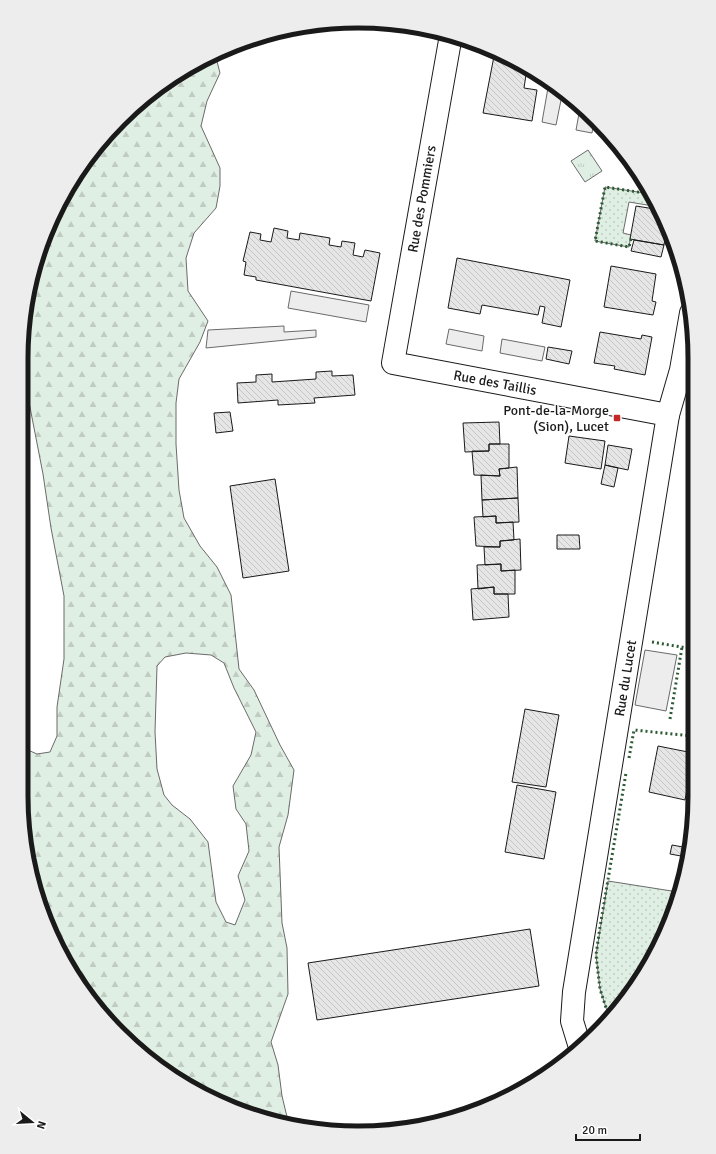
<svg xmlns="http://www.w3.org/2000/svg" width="716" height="1154" font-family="Signika,sans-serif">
	<defs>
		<pattern id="grass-dots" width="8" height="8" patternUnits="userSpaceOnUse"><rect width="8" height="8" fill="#e0efe3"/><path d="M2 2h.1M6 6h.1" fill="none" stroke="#c0ccc2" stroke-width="1.8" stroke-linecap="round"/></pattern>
		<pattern id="forest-firs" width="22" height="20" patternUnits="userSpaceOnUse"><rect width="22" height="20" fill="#e0efe3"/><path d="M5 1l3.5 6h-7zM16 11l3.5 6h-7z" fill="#c0ccc2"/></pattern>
		<pattern id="park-tufts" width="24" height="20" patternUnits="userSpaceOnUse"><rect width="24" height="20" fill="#e0efe3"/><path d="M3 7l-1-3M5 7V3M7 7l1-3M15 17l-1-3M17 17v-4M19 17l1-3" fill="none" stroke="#c0ccc2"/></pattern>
		<pattern id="building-back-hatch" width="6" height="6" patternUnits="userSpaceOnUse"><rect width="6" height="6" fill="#e6e6e6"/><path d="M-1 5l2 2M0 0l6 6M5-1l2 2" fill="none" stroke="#c5c5c5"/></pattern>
	</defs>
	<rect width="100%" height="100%" fill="#fff"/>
	<path fill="url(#grass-dots)" stroke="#6a6a6a" d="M605,187l46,7 8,13 -30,-5 -6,31 8,2 -2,12 -34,-6z
		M608,881l70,11 -9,33 -44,76 -16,16 -9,-28 -4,-34z"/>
	<path fill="url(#forest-firs)" stroke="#6a6a6a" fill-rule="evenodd" d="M215,54l5,19 -13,28 -6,25 19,42v18l-4,22 -22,25 -8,25 2,33 20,30 -8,21 -21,37 -3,24v41l3,46 5,28 16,28 17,21 14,28 8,74 15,21 26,55 14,25 -6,45 -9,32 3,76 5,25 1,46 -17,48 7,23 4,31 6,25 -39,-6 -96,-52 -75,-80 -39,-79 -5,-30 1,-7 -4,-30 -10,-41v-36l7,-10 9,4 13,-2 7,-16v-29l7,-48v-63l-13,-68 -8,-54 -15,-77v-100l19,-68 44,-76 45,-49 54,-38zM186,653l25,2 13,8 10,25 22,44 -5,23 -18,31 3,23 10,15 3,27 -11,25 7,24 -10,25 -9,-3 -10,-20 -8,-60 -18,-23 -18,-14 -8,-10 -7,-26 -2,-37 2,-66 8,-9z"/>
	<path fill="url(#park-tufts)" stroke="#6a6a6a" d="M588,150l14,21 -17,11 -14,-21z"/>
	<path fill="#ededed" stroke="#6a6a6a" d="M549,82l14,8 -7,35 -14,-3z
		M580,108l14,13 -2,12 -16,-3z
		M291,291l78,14 -3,17 -78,-14z
		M284,326v6l32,-2v7l-110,11 2,-18z
		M449,329l35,7 -2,15 -36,-7z
		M502,339l43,8 -3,14 -42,-8z
		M645,650l32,5 -11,56 -31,-6z"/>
	<path fill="url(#building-back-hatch)" stroke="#1a1a1a" d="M495,51l12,5 20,12 -3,20 13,2 -5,31 -49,-8z
		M636,206l25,4 6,17 -3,18 -34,-6z
		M274,228l14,3 -1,7 12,2 1,-7 30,5 -1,7 12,2 1,-6 13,2 -2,12 10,2 2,-7 15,3 -9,48 -115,-21v-3l-12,-2 2,-13 -3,-1 7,-29 11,2 -1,6 11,2z
		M634,240l30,5 -3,12 -30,-6z
		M457,258l113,22 -9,47 -19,-4 3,-16 -5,-1 -2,9 -56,-10 -2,9 -32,-6z
		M611,266l45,8 -4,27 4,1 -3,13 -49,-8z
		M600,332l41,7 1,-4 10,2 -7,38 -31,-6 1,-3 -21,-3z
		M548,347l24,4 -3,13 -23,-5z
		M332,371v5l21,-1 2,20 -41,3 1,5 -37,2v-5l-40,3 -1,-20 19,-1v-7l16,-1v8l44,-3v-7z
		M230,412l3,19 -17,2 -2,-20z
		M499,422l1,22h-11v7l-24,1 -2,-29z
		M569,436l36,5 -4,28 -36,-6z
		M489,444h20v24l-10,1 1,7 -26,-1 -2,-24h17z
		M608,445l24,4 -4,21 -23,-5z
		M605,465l13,3 -4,19 -13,-3z
		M517,467l1,31 -36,2 -1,-25 19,1 -1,-7z
		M275,479l14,92 -46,7 -13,-92z
		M518,498l1,24 -23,1v-7l-13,1 -1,-17z
		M496,516v7l17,-1 1,18 -14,1v6l-24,-1 -2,-29z
		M557,535h22l1,14h-23z
		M520,539l1,31 -20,1v-7l-16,1 -1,-18h16v-6z
		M501,564v7l14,-1v24h-21v-7l-16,2 -1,-24z
		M494,587v7h14l1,23 -36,3 -2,-31z
		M525,709l34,6 -13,72 -34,-5z
		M658,746l35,7 -1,11 -7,36 -36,-8z
		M517,785l39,7 -12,67 -39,-7z
		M672,845l11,2 -2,9 -11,-2z
		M530,929l9,57 -222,34 -9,-57z"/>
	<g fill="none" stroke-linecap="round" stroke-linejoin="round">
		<defs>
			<g id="minor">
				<path id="s1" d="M451,35l-58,328 275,52"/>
				<path id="s2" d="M579,1044l-7,-23 2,-29 94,-577 13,-45 10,-57"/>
			</g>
		</defs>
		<use href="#minor" stroke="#1a1a1a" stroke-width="24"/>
		<use href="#minor" stroke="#fff" stroke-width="22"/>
		<path stroke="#2b5a34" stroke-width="3" stroke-dasharray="2 3" stroke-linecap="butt" d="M631,239l-2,8 -34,-6 10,-54 46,7
			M652,642l41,7
			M670,719l12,-72
			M629,758l5,-28 59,6
			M609,1017l-9,-28 -4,-34 4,-28 26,-154"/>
	</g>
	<rect fill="#c62828" stroke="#fff" stroke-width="1.5" x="613" y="414" width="8" height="8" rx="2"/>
	<g text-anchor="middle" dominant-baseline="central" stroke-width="3" stroke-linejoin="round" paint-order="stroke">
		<g font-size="14" fill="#1a1a1a" stroke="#fff">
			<text transform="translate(422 199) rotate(-80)">Rue des Pommiers</text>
			<text stroke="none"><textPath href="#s1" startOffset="437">Rue des Taillis</textPath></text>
			<text stroke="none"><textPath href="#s2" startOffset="371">Rue du Lucet</textPath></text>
		</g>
		<g font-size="14" fill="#1a1a1a" stroke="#fff" text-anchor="end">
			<text x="609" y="410">Pont-de-la-Morge<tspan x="609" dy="16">(Sion), Lucet</tspan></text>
		</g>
	</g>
	<path d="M0 0H716V1154H0ZM358 28H358A330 330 0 0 1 688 358V796A330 330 0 0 1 358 1126H358A330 330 0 0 1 28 796V358A330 330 0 0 1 358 28Z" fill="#ededed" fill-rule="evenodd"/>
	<path fill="none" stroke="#1a1a1a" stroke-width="5" d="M358 28H358A330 330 0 0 1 688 358V796A330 330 0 0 1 358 1126H358A330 330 0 0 1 28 796V358A330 330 0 0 1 358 28Z"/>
	<g transform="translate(32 1122) rotate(108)" stroke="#ffffff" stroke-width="3" paint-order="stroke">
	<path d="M0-3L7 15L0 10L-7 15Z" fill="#1a1a1a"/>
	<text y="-6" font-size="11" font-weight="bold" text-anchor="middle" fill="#1a1a1a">N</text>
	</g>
	<path d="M576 1134v6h64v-6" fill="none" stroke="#1a1a1a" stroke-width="2"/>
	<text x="582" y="1134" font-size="12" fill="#1a1a1a" stroke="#ffffff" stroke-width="3" paint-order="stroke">20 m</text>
</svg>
